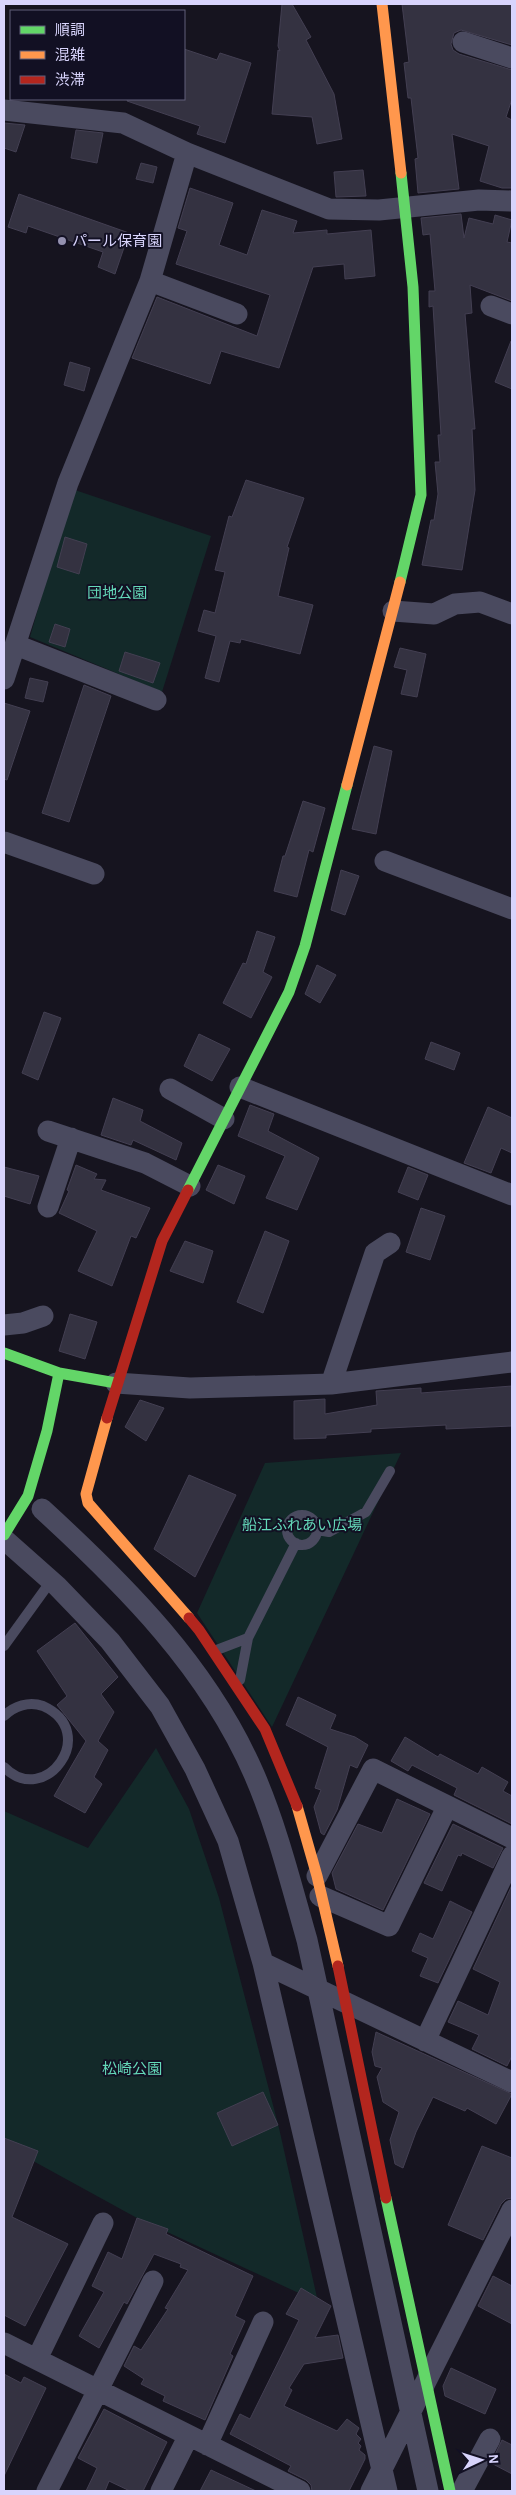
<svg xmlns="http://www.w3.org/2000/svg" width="516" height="2495" font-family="'Alegreya Sans','Noto Sans JP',sans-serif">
	<rect width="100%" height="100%" fill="#16141f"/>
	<path fill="#132929" d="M72,489l139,47 -49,156 -132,-55z
		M401,1453l-129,274 -75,-114 68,-150z
		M156,1748l33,61 30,89 60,230 39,174 -181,-84 -133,-73v-334l84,37z"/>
	<path fill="#343241" stroke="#433f52" d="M282,4h10l19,33 -5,3 28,54 8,45 -25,5 -5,-27 -40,-3 6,-64 2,1 -2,-5z
		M402,4h110v41l-51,-15 -7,3 -3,11 2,6 6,4 53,16v29l-6,18 6,3v68h-10l-22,-7 9,-35 -37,-12 7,55 -41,4 -3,-34 3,-1 -7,-60h-3l-4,-35 5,-1z
		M184,49l33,11 3,-7 31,10 -26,80 -28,-9 3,-8 -73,-25 1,-2h56z
		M4,123l21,2 -9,27 -12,-4z
		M76,130l27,3 -6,30 -26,-5z
		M141,163l16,4 -4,16 -17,-4z
		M363,170l3,26 -30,1 -2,-25z
		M190,188l43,15 -14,42 28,10 15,-45 35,11 -4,12 34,-3v4l44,-4 4,46 -30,3 -1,-15 -31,3 -34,101 -58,-17 -11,33 -78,-26 25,-61 100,39 13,-41 -94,-31 11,-33 -9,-3z
		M19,194l110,39 -14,41 -17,-7 5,-15 -75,-26 -2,7 -18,-6z
		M461,214l3,24 5,-20 24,6 2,-9 17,5 -5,22 5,1v58l-42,-16 2,28 -7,1 10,115h-3l3,61 -13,80 -40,-5 9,-45h3l4,-26 -3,-32h5l-2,-27h3l-8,-129 -4,1v-16h6l-5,-57 -7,1 -2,-17z
		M511,341h1v48l-17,-7z
		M70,362l20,6 -6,23 -20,-6z
		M246,480l58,18 -17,49 2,1 -11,48 35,9 -13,49 -59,-15 -1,4 -10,-2 -11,41 -14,-4 11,-42 -18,-5 6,-21 11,3 10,-41 -10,-2 14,-54 3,1z
		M65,537l22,7 -8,30 -22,-7z
		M55,624l15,5 -5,18 -16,-5z
		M400,648l26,6 -9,43 -16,-3 6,-24 -13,-3z
		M125,652l35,11 -7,20 -34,-12z
		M30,678l18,4 -5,20 -18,-4z
		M84,685l27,11 -42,126 -27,-9z
		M4,703l26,8 -23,69 -3,-1z
		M374,746l18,5 -16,83 -24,-5z
		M303,801l22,7 -12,44 -4,-2 -12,47 -23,-6 9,-35h2z
		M341,870l18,6 -14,39 -14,-5z
		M257,931l18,6 -12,35 9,5 -21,41 -28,-15 20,-40 3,1z
		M317,965l19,10 -16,28 -15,-9z
		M44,1012l17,6 -23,62 -16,-7z
		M199,1034l31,15 -18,32 -28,-15z
		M431,1042l29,11 -6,17 -29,-11z
		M113,1098l30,12 -3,11 42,22 -6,17 -43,-20 -2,5 -30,-10z
		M250,1105l24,9 -6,17 51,27 -22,52 -31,-12 19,-42 -47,-20z
		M488,1107l24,11v35l-11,-5 -10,25 -27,-10z
		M76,1165l21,9 -3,5 12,1 -5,10 49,18 -14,30 -5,-2 -19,50 -34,-15 19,-40 -38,-18 10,-22 -2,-1z
		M218,1165l27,11 -11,28 -28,-14z
		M4,1167l35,9 -9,28 -26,-8z
		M408,1167l20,8 -10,25 -20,-8z
		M421,1208l24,8 -15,44 -24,-8z
		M265,1231l24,10 -26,72 -26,-11z
		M185,1241l28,10 -10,32 -33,-12z
		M70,1314l27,8 -12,37 -26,-8z
		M512,1386v40l-66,3v-4l-75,4v3l-45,3v3l-32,1v-38l31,-2v15l52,-9 -1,-14 45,-3v5z
		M140,1400l24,8 -18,33 -21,-14z
		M189,1475l47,20 -41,82 -41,-28z
		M75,1623l43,54 -17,17 13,18 -16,29 10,9 -14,27 8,7 -17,29 -31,-17 32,-55 -29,-36 10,-9 -30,-45z
		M298,1697l38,18 -6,14 25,8 13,8 -11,23 -7,-3 -13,45 -13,25 -3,-2 -7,-26 7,-17 -6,-2 13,-41 -42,-22z
		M405,1737l33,20 2,-3 38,20 4,-7 26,15 -5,9 9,5v28l-58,-29 3,-7 -45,-23 -4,6 -17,-10z
		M397,1799l33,15 -47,96 -47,-21 -4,-16 26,-49 24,9z
		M453,1824l50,24 -10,20 -31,-15 -1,3 -3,-1 -16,36 -18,-8z
		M512,1885v171l-5,10 -35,-17 7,-14 -31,-13 10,-21 30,14 12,-33 -27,-13z
		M450,1901l22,11 -34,71 -18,-7 8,-18 -16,-7 8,-18 13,6z
		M376,2032l136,62 -16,30 -29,-16 -2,3 -32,-14 -17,35 -13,36 -8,-4 -5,-24 9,-28 -16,-10 -6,-25 5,-9 -7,-2 -3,-14z
		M263,2092l15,33 -46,21 -15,-33z
		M4,2138l34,13 -26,66 56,27 -43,82 -21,-11z
		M482,2146l30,12v40l-6,1 -5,5 -18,36 -35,-15z
		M137,2218l31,11 -2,5 87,42 -18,40 10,5 -15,33 3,2 -28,64 -42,-19 2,-5 -24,-12 3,-5 -20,-13 10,-20 7,4 27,-41 -3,-1 23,-38 -8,-3 1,-3 -27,-10 -27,50 -3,-2 -25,46 -20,-12 25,-44 -12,-6 16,-34 14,7z
		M493,2276l19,10v38l-34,-18z
		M301,2288l30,18 -16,32 23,-3 5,23 -39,6 -15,24 3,2 -8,16 53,25 10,-12 12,9 -3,6 5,5 -3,4 3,3 -2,4 6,5v4l-16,32h-37l-1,-6 -5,-5 -18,-9 3,-5 -61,-32 10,-20 10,5 49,-99 -13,-6z
		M451,2368l45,21 -11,25 -40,-18 -2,-10z
		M4,2374l17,9 3,-6 22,11 -42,88z
		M104,2409l63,33 -24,49h-13l-21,-10 -4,10h-19l11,-23 -19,-10z
		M502,2440l10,5v29l-21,-11z
		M211,2470l45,21h-56z"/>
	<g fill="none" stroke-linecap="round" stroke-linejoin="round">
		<path stroke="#4a4a5f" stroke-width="10" d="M287 1530a15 15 0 1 1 30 0a15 15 0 1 1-30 0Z
			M317,1530l12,2 37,-20 24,-41
			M4,1646l47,-65
			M214,1651l34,-13
			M240,1680l8,-42 48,-95
			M4,1716c10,-10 25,-15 39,-10 58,26 2,103 -39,61"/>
		<path stroke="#4a4a5f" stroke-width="21" d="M463,42l49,16
			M4,110l119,13 64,30 142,56 50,1 100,-10 33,1
			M150,281l87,33
			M491,306l21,8
			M393,611l41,3 21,-10 25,-2 32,12
			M16,645l140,55
			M4,679l64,-196 82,-202 37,-128
			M4,842l90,32
			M385,861l127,48
			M240,1087l272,108
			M170,1089l54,30
			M48,1131l97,32 45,23
			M48,1207l23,-69
			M4,1325l19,-2 20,-7
			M116,1383l74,5 141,-4 181,-22
			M331,1384l44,-131 15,-10
			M42,1509c84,77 166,159 212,265 23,53 37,110 53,166l121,551
			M4,1539l53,47 53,55 50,65 35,63 33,72 35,122 124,528
			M317,1876l56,-107 139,69
			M320,1896l69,30 58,-119
			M263,1963l249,119
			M425,2041l87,-185
			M4,2343l296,148
			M37,2359l66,-136
			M207,2445l56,-123
			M47,2491l106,-210
			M161,2491l27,-54
			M371,2491l141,-281
			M462,2491l28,-52"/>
		<path stroke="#63d668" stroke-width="11" d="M400,582l21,-87 -8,-208 -12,-114
			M188,1190l101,-198 16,-46 42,-161
			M4,1353l55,20 57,10
			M4,1535l24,-39 19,-65 12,-58
			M386,2198l64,293"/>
		<path stroke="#ff974d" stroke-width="11" d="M382,4l19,169
			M347,785l53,-203
			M107,1418l-21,76 2,9 101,115
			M297,1806l20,70 21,90"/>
		<path stroke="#b3261e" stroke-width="11" d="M107,1418l55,-177 26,-51
			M189,1618l10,12 66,99 32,77
			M338,1966l48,232"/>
	</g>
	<circle fill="#9491af" stroke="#121023" stroke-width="2" cx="62" cy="241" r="5"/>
	<g text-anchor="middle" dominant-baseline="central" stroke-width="4" stroke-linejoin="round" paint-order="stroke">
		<g font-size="15" fill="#d8d4fc" stroke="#121023" text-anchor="start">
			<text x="72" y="241">パール保育園</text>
		</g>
		<g font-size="15" fill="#64d8b9" stroke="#121023">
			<text x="117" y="593">団地公園</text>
			<text x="302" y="1525">船江ふれあい広場</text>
			<text x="132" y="2069">松崎公園</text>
		</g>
	</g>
	<rect width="516" height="2495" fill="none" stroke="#d8d4fc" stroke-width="10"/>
	<rect x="10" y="10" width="175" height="90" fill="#121023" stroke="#615e7a"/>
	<rect x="20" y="26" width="25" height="8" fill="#63d668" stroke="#615e7a"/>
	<text x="55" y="35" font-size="15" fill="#d8d4fc">順調</text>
	<rect x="20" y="51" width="25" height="8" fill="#ff974d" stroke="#615e7a"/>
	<text x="55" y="60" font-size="15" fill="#d8d4fc">混雑</text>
	<rect x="20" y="76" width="25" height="8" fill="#b3261e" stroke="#615e7a"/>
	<text x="55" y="85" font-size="15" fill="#d8d4fc">渋滞</text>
	<g transform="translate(481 2460) rotate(86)" stroke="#121023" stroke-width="4" paint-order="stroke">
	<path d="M0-4L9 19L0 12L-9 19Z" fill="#d8d4fc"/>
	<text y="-8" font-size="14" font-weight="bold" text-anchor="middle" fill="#d8d4fc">N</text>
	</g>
</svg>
